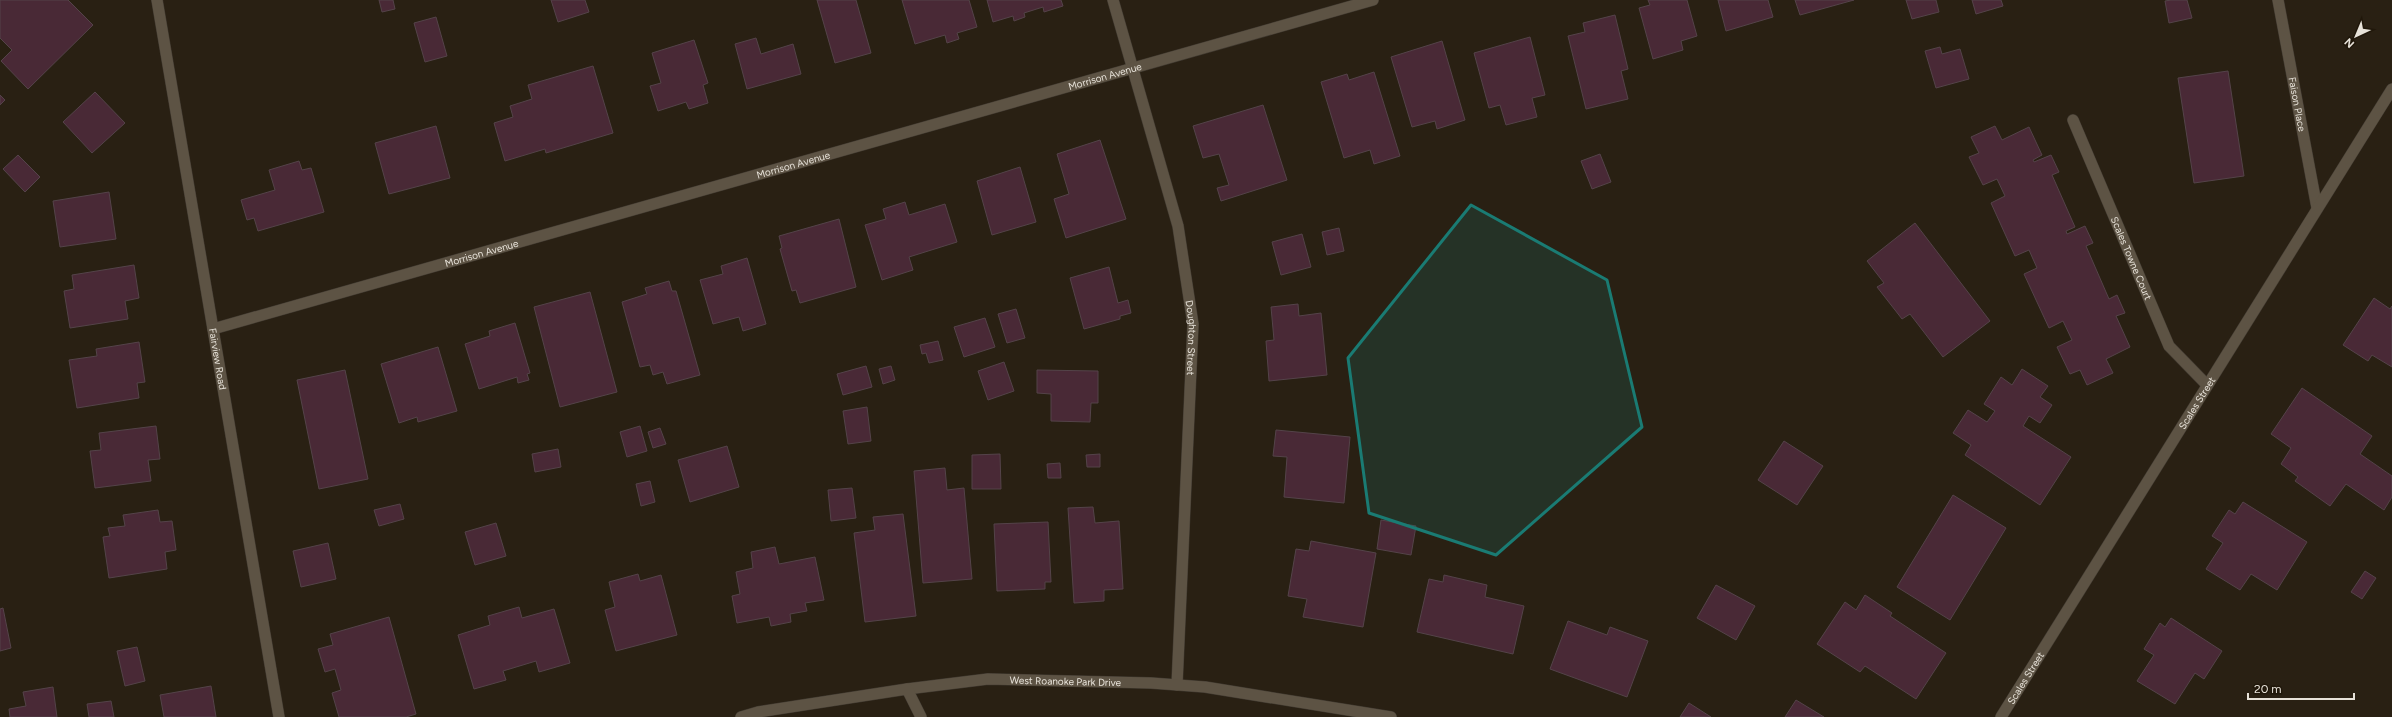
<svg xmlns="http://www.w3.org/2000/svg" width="2392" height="717" font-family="Figtree,sans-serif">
	<rect width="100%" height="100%" fill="#292013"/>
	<path fill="#492936" stroke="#544349" d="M0,0h68l25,25 -65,64 -27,-28 11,-11 -12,-12z
		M379,0h14l2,9 -13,3z
		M551,0h34l4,12 -31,10z
		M817,0h39l15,53 -36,10z
		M902,0h67l8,27 -20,6 2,6 -12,4 -2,-8 -30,9z
		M987,0h74l2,6 -19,6 -1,-5 -19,6 1,4 -11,4 -1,-5 -20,6z
		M1648,0h39l10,36 -16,5 2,9 -30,9 -14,-51 11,-3z
		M1718,0h50l5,17 -47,14z
		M1795,0h59l-54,15z
		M1906,0h30l3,12 -27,7z
		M1972,0h29l2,6 -27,8z
		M2171,0h16l5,18 -23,5 -4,-22z
		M1615,15l13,54 -7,2 7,28 -42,10 -18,-73 17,-4 -2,-9z
		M436,17l11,39 -22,6 -11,-39z
		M1530,37l15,58 -13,3 5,19 -31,8 -6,-20 -11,3 -15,-55z
		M756,38l5,16 32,-10 8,30 -54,15 -12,-45z
		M694,40l14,43 -5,2 5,18 -19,6 -3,-7 -28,9 -8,-25 11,-3 -9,-30z
		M1442,41l23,79 -28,9 -2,-8 -23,6 -21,-70z
		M1940,47l2,7 18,-5 9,30 -33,9 -11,-37z
		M593,66l20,67 -67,20 -1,-4 -40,12 -11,-38 19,-6 -3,-11 22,-7 -4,-14z
		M2228,71l16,105 -50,7 -16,-105z
		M1374,72l26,84 -26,8 -4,-14 -26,8 -23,-76 26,-8 2,6z
		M95,92l30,31 -33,30 -29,-31z
		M0,95l5,5 -5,5z
		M1263,105l24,75 -66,21 -4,-13 12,-3 -10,-31 -16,4 -10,-32z
		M436,126l14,52 -61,16 -14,-51z
		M1995,126l7,14 27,-13 13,28 -9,5 1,2 17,-7 8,17 -7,3 23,52 -9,4 1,3 18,-8 8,17 -7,3 23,53 8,-4 8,18 -9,3 14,31 -24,12 7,14 -26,12 -7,-15 -10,4 -13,-27 15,-7 -9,-19 -14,7 -25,-54 13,-6 -8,-18 -14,6 -24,-53 14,-7 -8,-17 -14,6 -14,-28 10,-4 -8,-16z
		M1100,140l26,79 -60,19 -12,-39 15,-5 -12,-40z
		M1600,154l11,28 -19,7 -11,-28z
		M18,155l22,22 -15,15 -22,-23z
		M299,161l3,9 9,-2 13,44 -66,19 -4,-13 -7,2 -6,-20 34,-10 -6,-20z
		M1020,167l16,55 -44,13 -15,-54z
		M109,192l7,47 -56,8 -7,-46z
		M905,202l4,13 36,-11 12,38 -48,15 4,13 -31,10 -17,-55 21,-6 -3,-10z
		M839,219l17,68 -56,16 -4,-13 -4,1 -12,-42 2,-1 -3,-12z
		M1915,223l75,98 -47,36 -33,-43 -8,5 -25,-32 7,-4 -17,-22z
		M1339,228l5,23 -17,4 -5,-23z
		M1302,234l9,33 -30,8 -9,-33z
		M747,258l19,66 -23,7 -4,-14 -26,7 -13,-44 23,-6 -2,-8z
		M134,265l5,33 -14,3 3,18 -58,9 -6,-37 10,-2 -2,-14z
		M1109,267l9,36 10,-3 3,13 -11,3v3l-36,10 -14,-51z
		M669,281l3,10h4l24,84 -33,9 -4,-12 -10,3 -3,-10 -10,2 -18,-65 25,-8 -2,-6z
		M590,292l27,100 -57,15 -26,-100z
		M2374,298l16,11 2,-3v61l-20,-12 -4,6 -25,-16z
		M1298,304l1,12 22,-3 6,62 -58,6 -3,-40 8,-1 -3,-33z
		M1016,309l9,29 -18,5 -9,-29z
		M985,318l10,29 -31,10 -10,-30z
		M515,323l15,50 -3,1 2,6 -11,3 -1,-6 -38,12 -14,-45 25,-8 -1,-5z
		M938,341l5,19 -14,3 -3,-10 -4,1 -2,-9z
		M139,342l6,40 -8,1 2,15 -62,10 -8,-48 28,-4 -1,-7z
		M438,347l19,64 -39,11 -1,-5 -18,6 -18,-59z
		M1004,362l10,29 -26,9 -10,-29z
		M866,366l6,21 -29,8 -6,-21z
		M891,366l4,14 -12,4 -4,-15z
		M2022,369l26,17 -8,11 12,8 -12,18 -11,-7 -6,10 48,31 -31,48 -75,-50 6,-10 -18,-12 15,-23 19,12 8,-11 -11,-7 17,-27 11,8z
		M345,370l23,109 -49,10 -22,-109z
		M1037,370l61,1v32h-7l-1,19 -39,-1v-27l-14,-1z
		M2302,388l70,48 -12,18 32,22v21l-8,13 -38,-26 -16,22 -35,-25 3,-4 -17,-13 10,-16 -20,-14z
		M867,407l4,34 -23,3 -5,-33z
		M156,426l4,33 -12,1 3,21 -56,7 -5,-37 11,-1 -2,-17z
		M640,426l7,25 -20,6 -7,-25z
		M660,428l6,16 -13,4 -5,-16z
		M1276,430l74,7 -6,66 -60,-6 3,-40 -14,-1z
		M1784,441l39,25 -26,39 -39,-25z
		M727,446l12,41 -49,15 -12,-42z
		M558,449l3,18 -26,5 -3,-18z
		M1000,454l1,35h-29v-34z
		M1100,454v13h-13l-1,-12z
		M1060,463l1,15h-13l-1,-14z
		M945,468l2,22 17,-2 8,91 -49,4 -9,-112z
		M650,481l5,21 -14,4 -5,-22z
		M852,488l4,30 -25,3 -3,-31z
		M1953,495l53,33 -56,92 -53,-33z
		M2243,502l64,40 -30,48 -26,-16 -11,16 -34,-21 17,-26 -11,-7 17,-26 6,4z
		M400,504l4,15 -25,7 -5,-16z
		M1093,507l2,16 24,-2 4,68 -19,1v11l-30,2 -6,-95z
		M158,510l2,12 12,-1 4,29 -11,2 2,17 -58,9 -6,-41 7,-1 -2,-8 17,-2 -2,-11z
		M903,514l13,102 -51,6 -11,-89 21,-3 -2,-13z
		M1381,520l35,6 -5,29 -34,-6z
		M1048,522l3,60h-6v7l-48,2 -3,-67z
		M496,523l10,33 -31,9 -10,-33z
		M1311,541l65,12 -13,74 -60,-10 4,-18 -19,-3 8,-47 13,2z
		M328,543l8,36 -35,8 -8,-36z
		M775,547l4,17 36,-7 9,43 -19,3 2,8 -17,3 1,8 -20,4 -2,-9 -32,6 -5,-27 8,-2 -4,-22 17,-4 -2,-16z
		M2365,571l11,7 -14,21 -11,-7z
		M638,574l2,7 21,-6 16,60 -61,16 -11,-41 10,-3 -6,-25z
		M1444,575l43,10 -2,12 39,9 -11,48 -96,-22 12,-53 14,3z
		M1716,585l39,21 -19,34 -39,-22z
		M1865,595l27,18 -2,3 56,37 -30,46 -51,-33 -5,6 -43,-28 28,-42 11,8z
		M519,607l3,11 32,-9 16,54 -31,9 -3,-11 -33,10 3,9 -32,9 -16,-54 32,-10 -2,-9z
		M3,608l8,40 -11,3v-42z
		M389,617l27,97 -10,3h-67l-7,-24 9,-3 -6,-21 -10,3 -7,-23 15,-4 -3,-11z
		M2171,618l51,33 -18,28 -9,-6 -20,31 -38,-23 17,-26 -10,-6 16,-26 5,4z
		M1568,621l39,14 3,-8 38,14 -21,56 -77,-28z
		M137,647l8,34 -20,5 -8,-35z
		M211,686l5,31h-52l-4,-22z
		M53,687l4,30h-47l-1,-8 17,-3 -3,-14z
		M1796,700l28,17h-39z
		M111,701l3,16h-25l-2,-13z
		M1689,703l22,14h-31z"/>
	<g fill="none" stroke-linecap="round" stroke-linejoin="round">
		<defs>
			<g id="minor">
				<path id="s1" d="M1113,0l65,226 15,98 -16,361"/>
				<path id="s2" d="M2278,0l39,208"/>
				<path id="s3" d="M2073,120l96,226 38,39"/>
				<path id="s4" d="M213,329l1160,-329"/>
				<path id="s5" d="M907,689l81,-10 163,4 54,4 186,30"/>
				<path id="s6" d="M2001,717l391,-628"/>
			</g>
			<g id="tertiary">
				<path id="s7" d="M157,0l122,717"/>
				<path d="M741,717l17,-5 149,-23 14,28"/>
			</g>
		</defs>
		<use href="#minor" stroke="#413a31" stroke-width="12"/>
		<use href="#tertiary" stroke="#413a31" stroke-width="12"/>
		<use href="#minor" stroke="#5d5344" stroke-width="11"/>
		<use href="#tertiary" stroke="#5d5344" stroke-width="11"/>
	</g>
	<path fill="#1a7b73" fill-opacity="0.2" stroke="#1a7b73" stroke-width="3" stroke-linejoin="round" d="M1471,205l136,75 35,147 -146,128 -127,-42 -21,-155z"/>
	<g text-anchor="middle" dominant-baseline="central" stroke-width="3" stroke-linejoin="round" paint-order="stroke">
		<g font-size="10" fill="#e7e2d9" stroke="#20170a">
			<text stroke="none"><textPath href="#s4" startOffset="927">Morrison Avenue</textPath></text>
			<text stroke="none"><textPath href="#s2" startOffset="106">Faison Place</textPath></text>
			<text stroke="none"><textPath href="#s4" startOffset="603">Morrison Avenue</textPath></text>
			<text stroke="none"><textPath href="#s4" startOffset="279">Morrison Avenue</textPath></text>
			<text stroke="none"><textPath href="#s3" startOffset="150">Scales Towne Court</textPath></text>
			<text stroke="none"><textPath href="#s1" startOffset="348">Doughton Street</textPath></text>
			<text stroke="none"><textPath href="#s7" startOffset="364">Fairview Road</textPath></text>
			<text stroke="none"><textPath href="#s6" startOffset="370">Scales Street</textPath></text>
			<text stroke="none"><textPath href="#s6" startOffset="46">Scales Street</textPath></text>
			<text stroke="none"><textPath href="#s5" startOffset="159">West Roanoke Park Drive</textPath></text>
		</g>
	</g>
	<g transform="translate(2356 36) rotate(224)" stroke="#20170a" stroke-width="3" paint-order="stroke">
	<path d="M0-3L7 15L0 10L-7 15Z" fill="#e7e2d9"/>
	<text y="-6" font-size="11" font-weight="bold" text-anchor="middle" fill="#e7e2d9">N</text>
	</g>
	<path d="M2248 693v6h106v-6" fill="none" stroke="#e7e2d9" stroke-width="2"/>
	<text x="2254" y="693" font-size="12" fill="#e7e2d9" stroke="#20170a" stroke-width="3" paint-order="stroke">20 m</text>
</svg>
